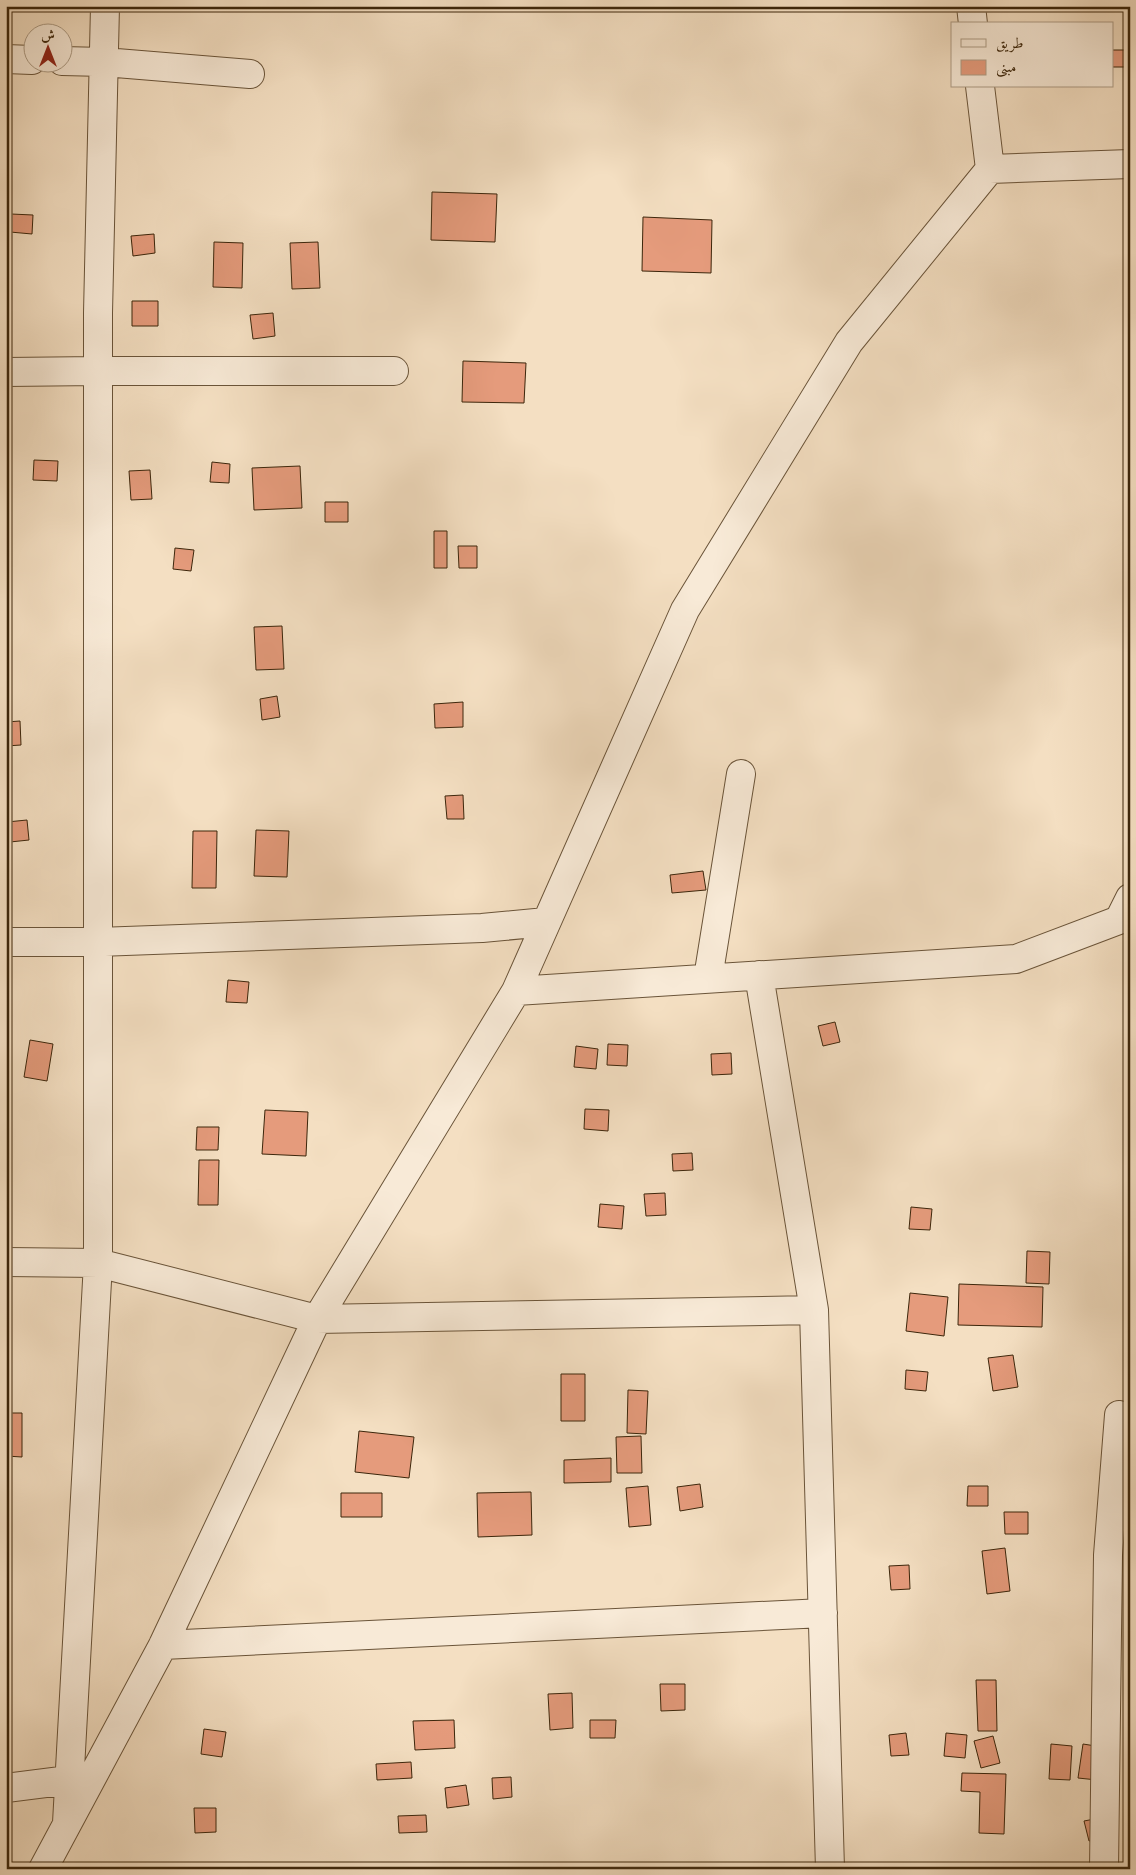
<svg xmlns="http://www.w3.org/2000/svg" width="1136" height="1875" font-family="'Old Standard TT',Amiri,serif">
	<rect width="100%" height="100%" fill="#f4dfc2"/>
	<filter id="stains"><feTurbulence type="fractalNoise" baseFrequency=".004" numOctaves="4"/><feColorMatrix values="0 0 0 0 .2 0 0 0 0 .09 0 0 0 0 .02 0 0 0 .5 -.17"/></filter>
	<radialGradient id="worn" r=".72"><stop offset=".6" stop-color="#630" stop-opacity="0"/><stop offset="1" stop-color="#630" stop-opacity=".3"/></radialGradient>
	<path fill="#e59b7c" stroke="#3c260b" d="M1112,50h18v17h-18z
		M432,192l65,2 -2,48 -64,-2z
		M11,214l22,1 -1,19 -22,-2z
		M643,217l69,3 -1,53 -69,-2z
		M154,234l1,19 -22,3 -2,-20z
		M214,242l29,1 -1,45 -29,-1z
		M318,242l2,46 -28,1 -2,-46z
		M132,301h26v25h-26z
		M273,313l2,23 -22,3 -3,-24z
		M463,361l63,2 -2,40 -62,-1z
		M34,460l24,1 -1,20 -24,-1z
		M212,462l18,2 -1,19 -19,-1z
		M300,466l2,42 -48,2 -2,-42z
		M150,470l2,29 -21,1 -2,-29z
		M325,502h23v20h-23z
		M434,531h13v37h-13z
		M458,546h19v22h-18z
		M175,548l19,2 -3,21 -18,-2z
		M282,626l2,43 -28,1 -2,-43z
		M277,696l3,21 -18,3 -2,-21z
		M463,702v25l-28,1 -1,-24z
		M20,721l1,24 -15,1v-24z
		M463,795l1,24h-17l-2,-23z
		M27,820l2,20 -19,2 -3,-20z
		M256,830l33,1 -2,46 -33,-1z
		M193,831h24l-1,57h-24z
		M703,871l3,19 -34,3 -2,-18z
		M228,980l21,2 -2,21 -21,-1z
		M835,1022l5,20 -17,4 -5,-20z
		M30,1040l23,4 -6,37 -23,-4z
		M608,1044l20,1 -1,21 -20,-1z
		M576,1046l22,3 -2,20 -22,-2z
		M731,1053l1,21 -20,1 -1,-21z
		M585,1109l24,1 -1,21 -24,-2z
		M265,1110l43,2 -2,44 -44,-2z
		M197,1127h22l-1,23h-22z
		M692,1153l1,17 -20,1 -1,-17z
		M199,1160h20l-1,45h-20z
		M665,1193l1,22 -20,1 -2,-22z
		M600,1204l24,2 -2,23 -24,-2z
		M911,1207l21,2 -2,21 -21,-1z
		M1027,1251l23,1 -1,32 -23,-1z
		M959,1284l84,3 -1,40 -84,-2z
		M910,1293l38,4 -4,39 -38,-5z
		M1013,1355l5,32 -25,4 -5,-33z
		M906,1370l22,2 -2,19 -21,-2z
		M561,1374h24v47h-24z
		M628,1390l20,1 -2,43 -19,-1z
		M6,1413h16v44l-16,-1z
		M359,1431l55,6 -5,41 -54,-6z
		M641,1436l1,37h-25l-1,-36z
		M611,1458v24l-47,1v-23z
		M700,1484l3,23 -23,4 -3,-24z
		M648,1486l3,39 -22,2 -3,-39z
		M968,1486h20v20h-21z
		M531,1492l1,43 -54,2 -1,-44z
		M341,1493h41v24h-41z
		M1004,1512h24v22h-23z
		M1005,1548l5,43 -23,3 -5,-43z
		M909,1565l1,24 -19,1 -2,-24z
		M976,1680h20l1,51h-19z
		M660,1684h25v26l-24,1z
		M572,1693l1,35 -23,2 -2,-36z
		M454,1720l1,28 -40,2 -2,-29z
		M590,1720h26l-1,18h-25z
		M204,1729l22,3 -4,25 -21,-3z
		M906,1733l3,22 -18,1 -2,-21z
		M946,1733l21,2 -2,23 -21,-2z
		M993,1736l7,27 -19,5 -7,-27z
		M1051,1744l21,2 -2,34 -21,-1z
		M1083,1744l19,3 -5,33 -19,-2z
		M411,1762l1,16 -35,2 -1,-16z
		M962,1773l44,1 -2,60 -25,-1 1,-41 -19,-1z
		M511,1777l1,20 -19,2 -1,-21z
		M466,1785l3,20 -22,3 -2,-20z
		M194,1808h22v24l-21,1z
		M426,1815l1,17 -28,1 -1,-17z
		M1105,1817l4,19 -20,5 -5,-20z"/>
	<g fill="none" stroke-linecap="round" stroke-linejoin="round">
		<defs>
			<path id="street" d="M971,6l2,18
				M6,59l26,1
				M62,61l42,1 146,12
				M980,86l10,83 140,-5
				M6,372l92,-1h296
				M6,942h92l384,-14 64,-6
				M759,975l55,335 16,559
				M708,978l33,-204
				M516,991l169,-381 164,-268 141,-173
				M6,1262l92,1 219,56 497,-9
				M163,1645l660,-32
				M6,1788l63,-8
				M67,1823l31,-560v-950l7,-307
				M43,1869l120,-224 154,-326 199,-328 500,-32 103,-39 11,-22
				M1104,1869l4,-314 11,-140"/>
		</defs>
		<use href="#street" stroke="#6a5439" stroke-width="30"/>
		<use href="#street" stroke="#f8ead7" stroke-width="28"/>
	</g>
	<rect width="1136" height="1875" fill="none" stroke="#f4dfc2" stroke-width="25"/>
	<rect x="8" y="8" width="1121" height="1860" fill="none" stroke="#3c260b" stroke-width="2.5"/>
	<rect x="12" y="12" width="1111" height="1850" fill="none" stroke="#3c260b"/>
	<rect x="951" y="22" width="162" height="65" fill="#f8ead7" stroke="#ad9c85"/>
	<rect x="961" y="39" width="25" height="8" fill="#f8ead7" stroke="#ad9c85"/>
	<text x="996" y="48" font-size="15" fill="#3c260b">طريق</text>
	<rect x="961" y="60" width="25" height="15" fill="#e59b7c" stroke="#ad9c85"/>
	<text x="996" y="72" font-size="15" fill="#3c260b">مبنى</text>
	<g transform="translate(48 48)"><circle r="24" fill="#f8ead7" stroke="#ad9c85"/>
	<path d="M0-4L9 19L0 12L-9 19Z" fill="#8f2418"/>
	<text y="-8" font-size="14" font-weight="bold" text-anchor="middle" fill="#3c260b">ش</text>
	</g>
	<rect width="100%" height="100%" filter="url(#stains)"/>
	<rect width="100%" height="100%" fill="url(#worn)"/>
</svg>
